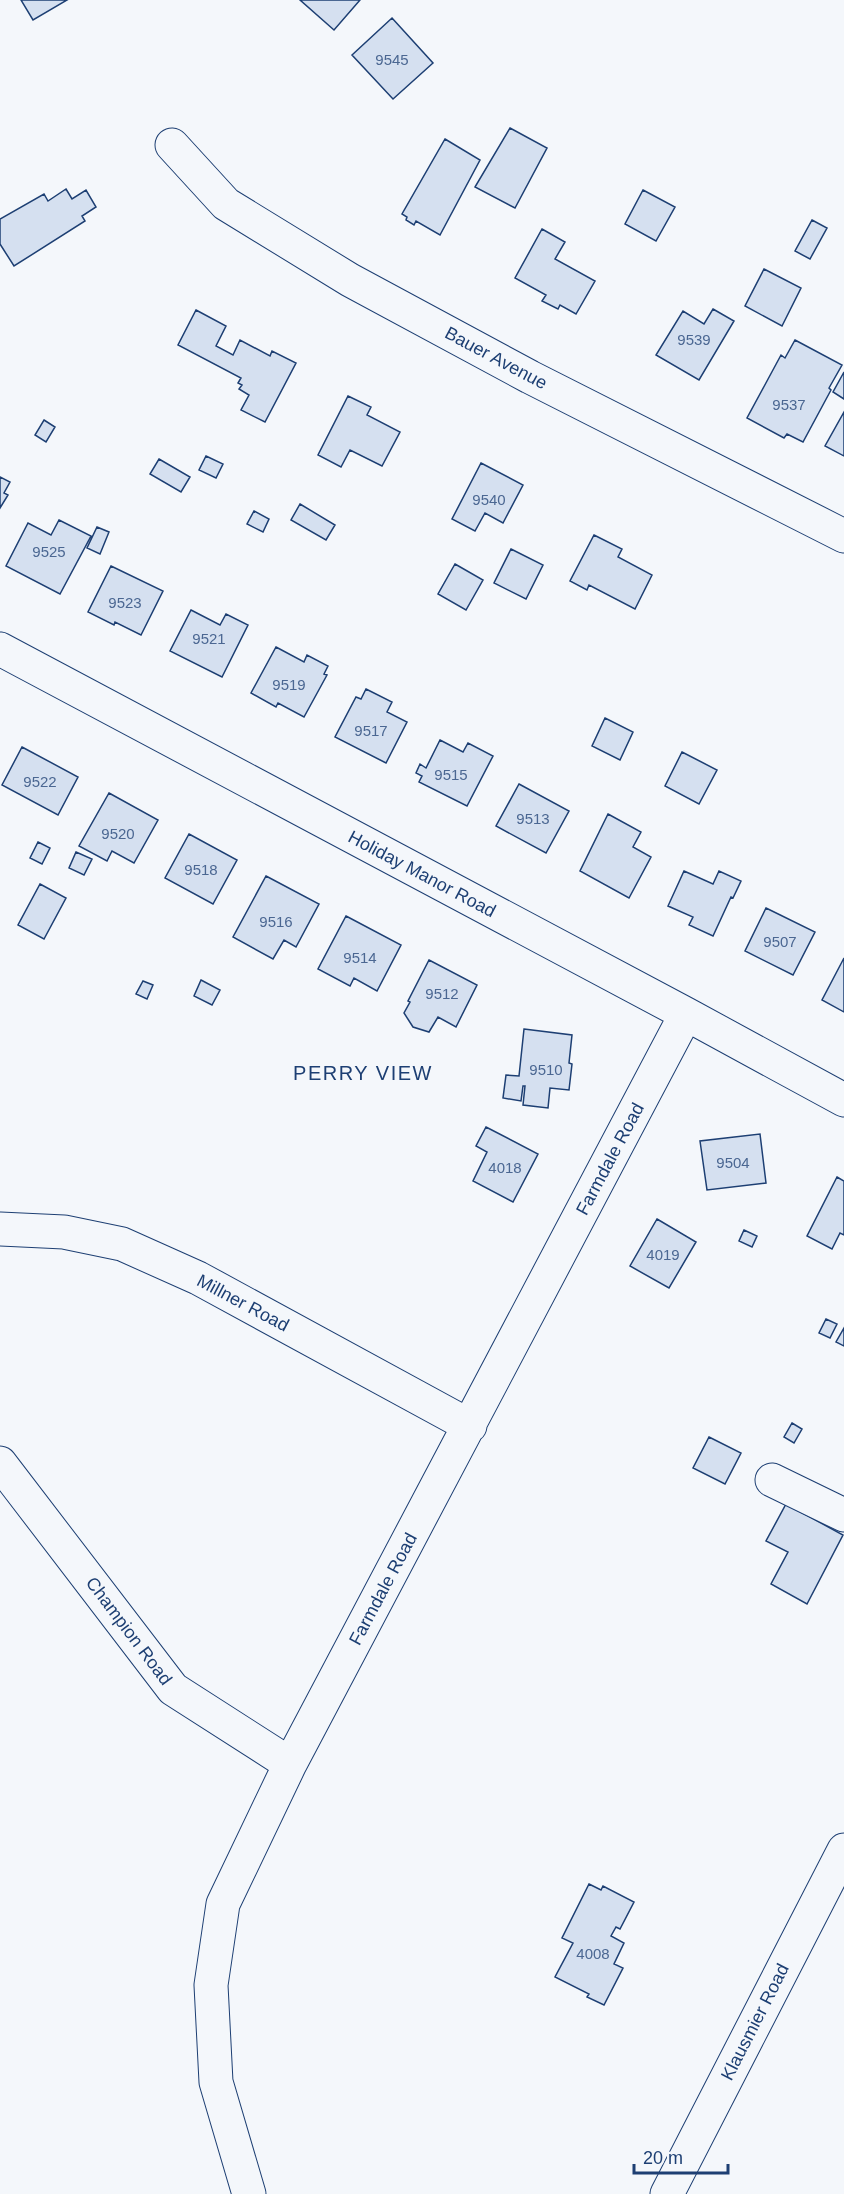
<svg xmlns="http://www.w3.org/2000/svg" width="844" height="2194" font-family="Helvetica,sans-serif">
	<rect width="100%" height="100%" fill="#f4f7fb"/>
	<path fill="#d5e0f0" stroke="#1d3f73" stroke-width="1.5" d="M21,0h46l-34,20z
		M300,0h60l-26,30z
		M392,18l41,45 -40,36 -41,-44z
		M510,128l37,20 -32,60 -40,-21z
		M445,139l35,21 -40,75 -24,-14 -2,4 -8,-5 1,-3 -5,-3z
		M66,189l6,10 14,-9 10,17 -14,9 3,5 -71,45 -14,-22v-25l44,-25 4,7z
		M643,190l32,17 -19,34 -31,-17z
		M812,220l15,8 -17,31 -15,-8z
		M542,229l23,13 -10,17 40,22 -19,33 -16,-9 -2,4 -16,-8 4,-6 -31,-17z
		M764,269l37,19 -19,38 -37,-20z
		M713,309l21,12 -35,59 -43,-25 27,-44 21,13z
		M196,310l30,16 -10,20 17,9 7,-15 30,16 2,-5 24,12 -31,59 -24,-12 8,-15 -10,-6 3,-4 -4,-2 3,-5 -63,-33z
		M795,340l47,25 -13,23 2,2 -28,52 -16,-8 -3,4 -37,-20 34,-63 4,3z
		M844,372v27l-11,-7z
		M348,396l23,11 -4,8 33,17 -18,34 -32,-16 -9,17 -23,-12z
		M844,412v44l-19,-10z
		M44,420l11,7 -9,15 -11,-7z
		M206,456l17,8 -7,14 -17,-8z
		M159,459l31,18 -9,15 -31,-18z
		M481,463l42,22 -20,38 -18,-10 -10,18 -23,-12z
		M0,477l10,5 -6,11 4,2 -8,13z
		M300,504l35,21 -9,15 -35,-20z
		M254,511l15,8 -6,13 -16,-8z
		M59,520l32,16 -31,58 -54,-28 22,-43 23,12z
		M97,527l12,5 -9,22 -13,-6z
		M594,535l28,14 -4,8 34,18 -17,34 -46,-24 -2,5 -17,-9z
		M511,549l32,16 -17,34 -32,-16z
		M455,564l28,16 -17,30 -28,-16z
		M111,566l52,25 -22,44 -26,-13 -1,3 -26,-13z
		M191,610l29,15 6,-11 22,11 -26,52 -52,-26z
		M276,647l28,15 3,-7 21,11 -4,8 3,1 -23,42 -26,-14 -2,4 -25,-14z
		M366,689l26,13 -5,10 20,10 -21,41 -51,-26 21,-40 5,2z
		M605,718l28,14 -13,28 -28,-14z
		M440,740l23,12 5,-9 25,13 -26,50 -48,-24 3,-6 -6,-3 4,-9 6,4z
		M22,747l56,30 -20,38 -56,-30z
		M682,752l35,18 -18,34 -34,-18z
		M519,784l50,27 -23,42 -50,-27z
		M109,793l49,27 -24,43 -22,-12 -5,10 -28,-15z
		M608,814l33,18 -8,15 18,10 -22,41 -49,-27z
		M189,834l48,26 -24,44 -48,-26z
		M38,842l12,6 -8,16 -12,-6z
		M76,852l16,7 -8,16 -15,-7z
		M684,871l29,13 6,-13 22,10 -8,17 -2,-1 -18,39 -24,-11 4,-8 -25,-11z
		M266,876l53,28 -23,43 -12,-7 -11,19 -40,-22z
		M40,884l26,14 -22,41 -26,-14z
		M766,908l49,24 -22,43 -48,-24z
		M346,916l55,29 -24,46 -23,-13 -4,8 -32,-17z
		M844,958v54l-22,-12z
		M429,960l48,25 -21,42 -18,-10 -9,15 -16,-5 -9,-14 6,-11 -2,-1z
		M201,980l19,10 -8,15 -18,-9z
		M143,981l10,4 -6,14 -11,-5z
		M524,1029l48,6 -3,28 3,1 -3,26 -19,-2 -2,20 -25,-3 2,-19h-2l-2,15 -18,-3 3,-23 13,1z
		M486,1127l52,27 -25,48 -40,-21 14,-29 -11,-6z
		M760,1134l6,49 -59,7 -7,-49z
		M837,1177l7,4v54l-4,-2 -8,16 -25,-13z
		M657,1219l39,23 -27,46 -39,-22z
		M744,1230l13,6 -5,11 -13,-6z
		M826,1319l11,5 -7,14 -11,-5z
		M844,1328v18l-8,-4z
		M792,1423l10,6 -8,14 -10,-6z
		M709,1437l32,16 -16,31 -32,-16z
		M786,1504l57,31 -36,69 -36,-20 17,-32 -22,-11z
		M589,1884l12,6 2,-4 31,16 -14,27 -4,-2 -5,9 13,7 -10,21 9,4 -19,37 -17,-8 2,-3 -34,-17 18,-34 -11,-5z"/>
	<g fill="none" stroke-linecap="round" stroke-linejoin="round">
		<defs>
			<path id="minor" d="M172,145l54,59 124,76 180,97 314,159
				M0,649l686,365 158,86
				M0,1229l64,3 58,12 76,34 272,148
				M0,1463l173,226 117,75
				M772,1480l72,35
				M249,2194l-33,-112 -5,-97 12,-81 67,-140 396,-750
				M667,2194l177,-344"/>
		</defs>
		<use href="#minor" stroke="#1d3f73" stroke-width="35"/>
		<use href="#minor" stroke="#f4f7fb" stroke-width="33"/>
	</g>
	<g text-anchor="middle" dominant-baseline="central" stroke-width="4.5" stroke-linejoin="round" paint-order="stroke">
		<g font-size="15" fill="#4b6792">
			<text x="392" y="59">9545</text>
			<text x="694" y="339">9539</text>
			<text x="789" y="404">9537</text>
			<text x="489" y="499">9540</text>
			<text x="49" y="551">9525</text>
			<text x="125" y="602">9523</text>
			<text x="209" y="638">9521</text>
			<text x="289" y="684">9519</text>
			<text x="371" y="730">9517</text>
			<text x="451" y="774">9515</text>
			<text x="40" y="781">9522</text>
			<text x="533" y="818">9513</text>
			<text x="118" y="833">9520</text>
			<text x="201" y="869">9518</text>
			<text x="276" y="921">9516</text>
			<text x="780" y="941">9507</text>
			<text x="360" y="957">9514</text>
			<text x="442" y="993">9512</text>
			<text x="546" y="1069">9510</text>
			<text x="733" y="1162">9504</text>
			<text x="505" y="1167">4018</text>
			<text x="663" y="1254">4019</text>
			<text x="593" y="1953">4008</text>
		</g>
		<g font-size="18" fill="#1d3f73" stroke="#f4f7fb">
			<text transform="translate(496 358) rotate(28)">Bauer Avenue</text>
			<text transform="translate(422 874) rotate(28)">Holiday Manor Road</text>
			<text transform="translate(610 1159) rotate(-62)">Farmdale Road</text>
			<text transform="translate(243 1303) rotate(28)">Millner Road</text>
			<text transform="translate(383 1589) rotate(-62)">Farmdale Road</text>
			<text transform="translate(129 1631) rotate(53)">Champion Road</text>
			<text transform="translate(755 2022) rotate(-63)">Klausmier Road</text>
		</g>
		<g font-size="20" letter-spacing="1.5" fill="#1d3f73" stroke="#f4f7fb">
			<text x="363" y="1073">PERRY VIEW</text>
		</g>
	</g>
	<path d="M634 2164v9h94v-9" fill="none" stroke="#1d3f73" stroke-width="3"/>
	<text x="643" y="2164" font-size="18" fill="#1d3f73" stroke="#f4f7fb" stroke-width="4.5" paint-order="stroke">20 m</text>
</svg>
